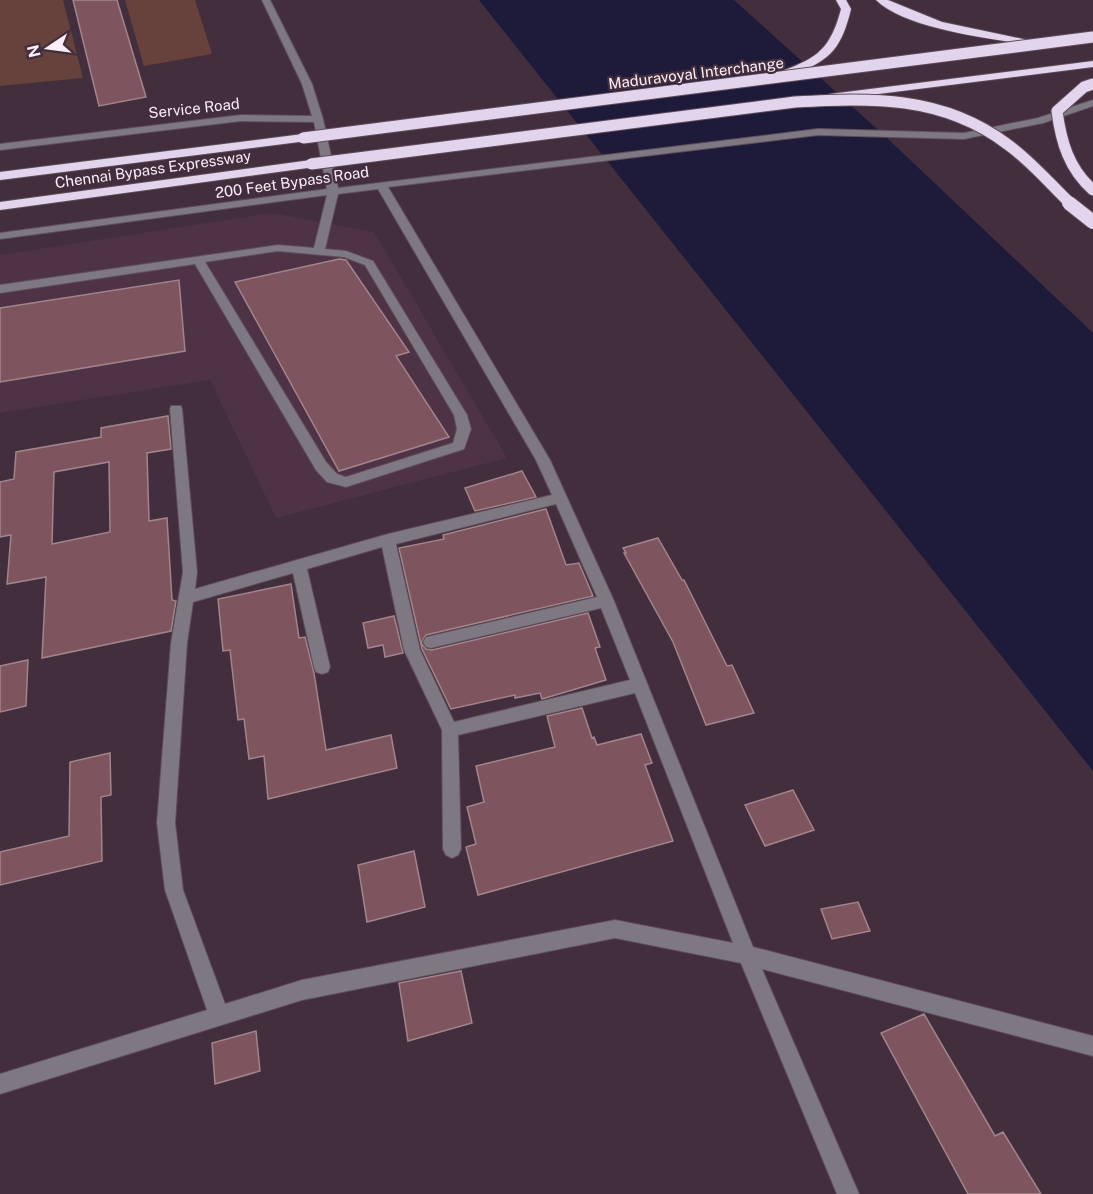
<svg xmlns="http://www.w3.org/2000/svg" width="1093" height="1194" font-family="'Public Sans',sans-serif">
	<rect width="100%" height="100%" fill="#422e3c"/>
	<path fill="#4e3346" d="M271,213l103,19 133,226 -231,60 -66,-138 -210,33v-158z"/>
	<path fill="#67413c" d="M0,0h63l20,78 -83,8z
		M125,0h70l17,54 -68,12z"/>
	<path fill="#1e1b3a" d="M479,0h255l152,137 207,196v438z"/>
	<path fill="#7e555f" stroke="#a2848b" stroke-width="1.5" fill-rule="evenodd" d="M73,0h44l29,97 -47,9z
		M339,259l7,1 63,92 -13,4 53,81 -110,34 -104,-189z
		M179,280l6,71 -185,31v-74z
		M168,416l3,33 -24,4 2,68 18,-3 5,82 4,1 -5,30 -129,27 4,-81 -39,7 4,-49 -11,2v-55l14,-3 2,-27 85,-15v-9zM109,462l1,70 -58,12 2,-72z
		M522,471l14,26 -61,14 -10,-23z
		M546,509l20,56 13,-2 14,33 -167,39 -5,8 5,6 6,1 156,-37 12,34 -5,1 11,32 -64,19 -2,-6 -25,5v-3l-64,14 -29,-60 -23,-101 45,-9 -1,-4z
		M658,538l24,42h2l43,86 5,-1 22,48 -48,12 -33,-83 -49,-89h2l-3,-5z
		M291,584l8,54 6,-1 9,36 12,77 65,-15 6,33 -129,31 -4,-43 -15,3 -5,-40 -6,1 -8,-70 -7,1 -5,-52z
		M394,616l9,37 -18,4 -2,-12 -15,3 -5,-25z
		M28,660l-2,46 -26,6v-46z
		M582,708l10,30 2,-1 3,8 44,-11 11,29 -7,2 28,76 -195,54 -12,-48 10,-3 -9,-37 17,-5 -8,-36 79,-19 -8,-31z
		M110,753l1,42 -10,2 1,64 -102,24v-33l69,-16 1,-74z
		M793,790l21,40 -49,16 -20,-41z
		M414,851l11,56 -58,15 -9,-57z
		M858,902l12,29 -38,8 -11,-30z
		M461,971l11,52 -64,18 -9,-58z
		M924,1014l71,122 8,-4 38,62h-73l-87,-161z
		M256,1031l4,40 -45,13 -3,-41z"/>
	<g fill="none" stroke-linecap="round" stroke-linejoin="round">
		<defs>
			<path id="minor" d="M262,0h8l42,84 11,35 15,69 480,-59 146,4 74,-15 55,-18v6l-50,17 -79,16 -146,-4 -430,52 162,273 64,141 139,346 340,89v20l-331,-87 97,225h-22l-96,-231 -126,-25 -313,62 -302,94v-20l207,-64 -42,-120 -8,-67 14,-180 12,-71 -13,-163 1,-3h10l1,3 15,163 -2,17 193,-55 164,-39 -16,-35 -158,-271 -40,5 -13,55 21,2 27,10 94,154 4,14 -7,20 -118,38 -19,-5 -11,-12 -121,-206 -195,29v-8l278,-40 36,3 13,-53 -327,44v-6l327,-44 -13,-67 -73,-1 -241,29v-6l241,-29 71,1 -10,-32zM278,251l66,6 21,8 89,150 3,14 -4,14 -107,34 -9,-3 -11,-12 -121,-200zM556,504l41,93 -166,39 -5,1 -3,5 3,5 5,1 170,-40 29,72 -176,42 -34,-72 -24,-106zM382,547l22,103 38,80 1,119 3,6 6,3 6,-3 3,-6 -3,-114 177,-42 98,250 -118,-23 -313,60 -77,24 -42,-114 -8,-67 12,-180 6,-41 100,-29 21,94 2,5 6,2 6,-2 2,-5 -23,-98z"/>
			<path id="highway" d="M836,0h10l5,9c-9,37 -19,51 -55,64 -8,3 -18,9 -27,7v-4c42,-16 60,-20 72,-67z
				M876,0h12l54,22 105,22 -5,3c-44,-8 -134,-16 -166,-47z
				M1093,61v6l-263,33 -6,-3 6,-3z
				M303,134l6,4 -2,3 -307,39v-8z
				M311,160l4,1v6l-315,43v-8z"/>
		</defs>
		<use href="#minor" stroke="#604d5a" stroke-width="2"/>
		<use href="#highway" stroke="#604d5a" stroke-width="2"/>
		<use href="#minor" fill="#7e7883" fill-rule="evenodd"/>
		<use href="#highway" fill="#e3d4ee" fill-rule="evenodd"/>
		<defs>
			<path id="highway-bridge-far1" d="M1093,84l-9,3 -27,24c4,31 12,58 36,79
				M303,138l790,-101
				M311,164l484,-62c76,-4 147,-7 212,42 24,17 43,40 64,60"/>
			<path id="highway-bridge" d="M1069,203l24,19"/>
		</defs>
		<use href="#highway-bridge-far1" stroke="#604d5a" stroke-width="13" stroke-linecap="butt"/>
		<use href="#highway-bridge" stroke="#604d5a" stroke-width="16" stroke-linecap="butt"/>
		<use href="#highway-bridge-far1" stroke="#e3d4ee" stroke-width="11"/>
		<use href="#highway-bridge" stroke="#e3d4ee" stroke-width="14"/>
	</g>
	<g text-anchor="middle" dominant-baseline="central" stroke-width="4.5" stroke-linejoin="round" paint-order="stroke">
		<g font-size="15" fill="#fbeef7" stroke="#422e3c">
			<text transform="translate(696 73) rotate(-7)">Maduravoyal Interchange</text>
			<text transform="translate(194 108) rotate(-6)">Service Road</text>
			<text transform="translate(153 169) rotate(-8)">Chennai Bypass Expressway</text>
			<text transform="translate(292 182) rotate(-8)">200 Feet Bypass Road</text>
		</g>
	</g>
	<g transform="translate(48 48) rotate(257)" stroke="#422e3c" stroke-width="4.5" paint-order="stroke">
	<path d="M0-4.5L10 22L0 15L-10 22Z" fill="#fbeef7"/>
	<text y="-9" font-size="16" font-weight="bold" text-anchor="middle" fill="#fbeef7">N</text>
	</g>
</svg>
